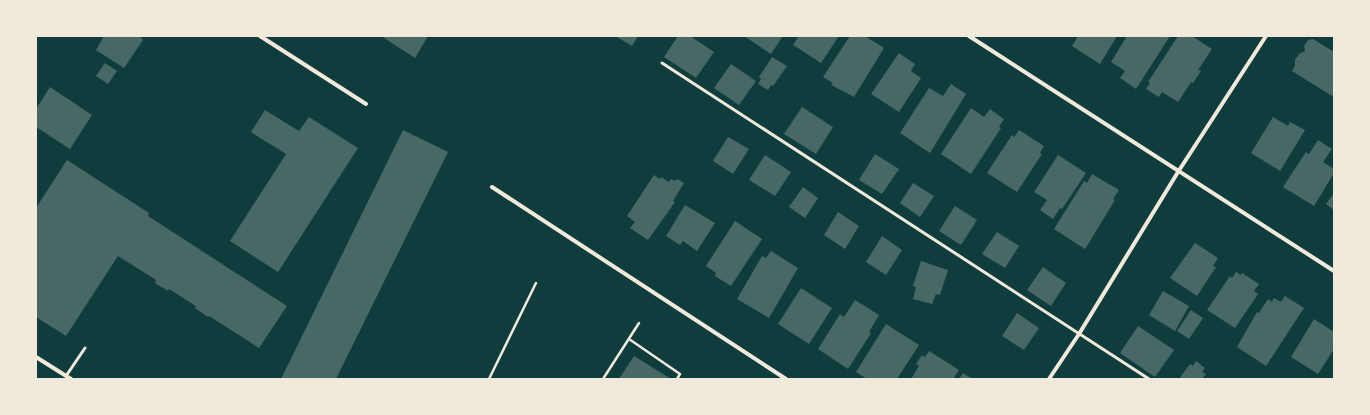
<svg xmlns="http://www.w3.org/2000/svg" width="1370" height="415" font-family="'Open Sans',sans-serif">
	<rect width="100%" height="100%" fill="#0f3d3e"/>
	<path fill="#486865" d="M104,36h36l3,4 -19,28 -28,-18z
		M381,36h47l-13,22z
		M615,36h23l-6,10z
		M678,36h12l24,16 -18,26 -32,-21z
		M744,36h39l-12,18z
		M799,36h40l-18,27 -28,-18z
		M850,36h15l19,12 -30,49 -23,-12 2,-2 -10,-6z
		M1078,36h39l-17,28 -28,-18z
		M1127,36h43l-34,53 -16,-11 5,-7 -14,-9z
		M1178,36h14l20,13 -14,21 3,1 -8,12 -2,-1 -13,20 -16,-10 -3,5 -13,-8 4,-6 -2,-1z
		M1313,39l21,13v41l-2,3 -40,-25 3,-6v-5l4,-6 6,-3 -1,-5 4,-6z
		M899,53l16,11 -4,7 10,7 -22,34 -28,-18z
		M772,57l15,9 -14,20 -2,-1 -3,5 -10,-6 3,-5 -2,-2z
		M105,63l12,8 -9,13 -12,-8z
		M731,64l25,17 -17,24 -25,-17z
		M951,84l15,10 -36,59 -30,-20 29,-45 14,8z
		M50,87l42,28 -22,34 -34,-22v-18z
		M802,107l31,20 -17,27 -32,-20z
		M971,108l13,9 6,-8 14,10 -5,8 2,1 -30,46 -30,-20z
		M265,110l34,21 10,-14 49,31 -80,124 -48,-31 56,-87 -35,-22z
		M1273,117l15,9 2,-4 15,8 -25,41 -29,-18z
		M403,130l45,22 -112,227h-55z
		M1019,130l25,16 -4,7 2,1 -25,38 -30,-19 25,-38 2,2z
		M728,137l21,12 -16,25 -20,-13z
		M1318,140l14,9 -9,13 11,7v4l-20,33 -31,-19 23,-35 3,2z
		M875,154l24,15 -17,25 -23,-14z
		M765,155l26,17 -16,24 -26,-16z
		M1058,155l28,18 -24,36 -2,-1 -7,11 -13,-9 7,-10 -13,-8z
		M67,160l82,53 -1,3 139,90 -28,42 -50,-32 -1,1 -13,-9 1,-2 -27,-17 -1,2 -13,-8 1,-3 -38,-24 -52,80 -30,-19v-109z
		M1092,174l27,16 -6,9 2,1 -30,49 -31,-20 30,-48 3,2z
		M654,175l6,4 1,-2 8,5 2,-3 4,2 2,-2 7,4 -11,18 2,1 -27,38 -18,-12 5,-6 -8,-6z
		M913,183l21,13 -14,21 -20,-14z
		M803,187l15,11 -13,20 -16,-11z
		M1334,193v17l-8,-6z
		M685,205l30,18 -18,28 -14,-10 -3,4 -14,-9z
		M955,206l22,14 -16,25 -22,-14z
		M838,212l21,14 -14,23 -21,-14z
		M735,221l27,18 -31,47 -16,-10 1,-3 -10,-7z
		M997,232l22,14 -14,22 -23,-14z
		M882,236l20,14 -16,25 -20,-13z
		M1195,243l23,15 -5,8 3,1 -19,29 -27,-18z
		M771,251l27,17 -29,50 -32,-19 25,-43 4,2z
		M921,261l27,9 -8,25 -4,-1 -4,10 -19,-5 3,-12 -3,-1z
		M1043,267l23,16 -15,23 -24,-16z
		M1236,272l5,3 1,-2 17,11 -5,7 4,3 -23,34 -28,-18 23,-34 2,2z
		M801,288l31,20 -23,36 -31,-20z
		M1163,291l26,15 -14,25 -26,-16z
		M1285,296l19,12 -38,58 -29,-19 20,-35 2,1 9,-14 4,3 2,-4 7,4z
		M855,300l24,15 -10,17 2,1 -23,36 -30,-20 22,-35 4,3z
		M1191,310l12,8 -14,21 -12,-8z
		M1017,313l22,15 -15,22 -22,-14z
		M1314,319l20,13v17l-16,25 -27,-17z
		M886,324l33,21 -22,34h-30l-11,-7z
		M1138,326l36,24 -19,27 -35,-24z
		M929,351l30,19 -6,9h-42l8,-13 -3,-2 6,-9 3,2z
		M634,356l37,23h-52z
		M1196,361l9,7 -3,4 4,2 -4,5h-23l11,-15 3,2z
		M963,373l10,6h-14z"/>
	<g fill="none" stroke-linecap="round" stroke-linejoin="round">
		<path stroke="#f1e9da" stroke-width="2.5" d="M629,339l51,35 -3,5
			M489,379l47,-96
			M603,379l36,-56"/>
		<path stroke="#f1e9da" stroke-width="3" d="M662,63l487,316
			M66,376l19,-28"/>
		<path stroke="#f1e9da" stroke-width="4" d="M260,36l106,68
			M969,36l365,235
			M492,187l294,192
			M36,357l35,22
			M1049,379l30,-45 99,-162 88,-136"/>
	</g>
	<rect width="1370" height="415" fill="none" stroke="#f1e9da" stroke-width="74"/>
</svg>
